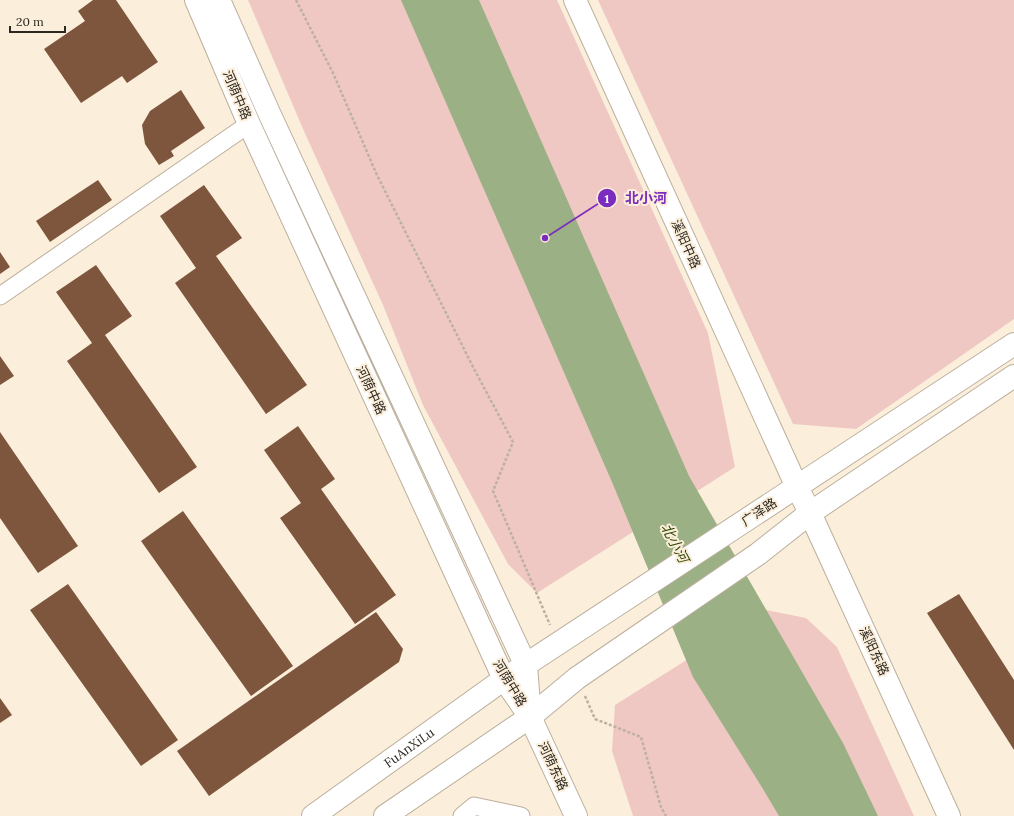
<svg xmlns="http://www.w3.org/2000/svg" width="1014" height="816" font-family="Lora,'Noto Sans SC',serif">
	<rect width="100%" height="100%" fill="#fbeedb"/>
	<path fill="#f0c8c3" d="M248,0h309l151,333 27,134 -198,126 -29,-29 -85,-159 -40,-100 -80,-176z
		M598,0h416v319l-158,110 -63,-5z
		M766,610l40,8 31,29 77,169h-281l-21,-65 3,-46z"/>
	<path fill="#9bb084" d="M401,0h78l210,476 154,267 35,73h-99l-16,-27 -70,-112 -81,-195z"/>
	<path fill="#7e563d" d="M93,0h23l42,62 -31,21 -5,-7 -41,27 -37,-54 41,-28 -7,-10z
		M181,90l24,38 -34,23 3,5 -15,9 -14,-21 -3,-19 8,-14z
		M98,180l14,20 -62,42 -14,-21z
		M204,185l38,53 -26,18 91,129 -41,29 -91,-131 21,-15 -36,-52z
		M0,252l10,15 -10,7z
		M96,265l36,51 -27,19 92,132 -38,26 -92,-132 25,-18 -36,-51z
		M0,356l14,20 -14,9z
		M298,426l37,53 -14,10 75,106 -41,29 -75,-106 21,-15 -37,-53z
		M0,432l78,114 -40,27 -38,-55z
		M183,511l110,155 -42,30 -110,-155z
		M68,584l110,156 -37,26 -111,-156z
		M959,594l55,86v70l-87,-137z
		M376,612l27,37 -4,13 -190,134 -32,-45z
		M0,698l12,17 -12,8z"/>
	<g fill="none" stroke-linecap="round" stroke-linejoin="round">
		<defs>
			<path id="minor" d="M0,296l249,-172
				M462,816l12,-10 47,10"/>
			<path id="tertiary" d="M196,0l53,124 234,509 21,46 26,38 46,99
				M219,0l51,115 256,551 4,50
				M575,0l222,487 13,26 139,303"/>
			<g id="secondary">
				<path id="s1" d="M313,816l191,-137 510,-335"/>
				<path d="M385,816l145,-99 47,-39 181,-124 52,-41 204,-137"/>
			</g>
		</defs>
		<use href="#minor" stroke="#bbaf9d" stroke-width="19"/>
		<use href="#tertiary" stroke="#bbaf9d" stroke-width="24"/>
		<use href="#secondary" stroke="#bbaf9d" stroke-width="24"/>
		<path stroke="#bcb1a2" stroke-width="2.5" stroke-dasharray="3 2" stroke-linecap="butt" d="M296,0l37,73 44,102 95,190 41,77 -20,49 57,134
			M585,696l10,23 46,18 20,70 5,9"/>
		<use href="#minor" stroke="#fff" stroke-width="17"/>
		<use href="#tertiary" stroke="#fff" stroke-width="22"/>
		<use href="#secondary" stroke="#fff" stroke-width="22"/>
	</g>
	<g text-anchor="middle" dominant-baseline="central" stroke-width="4" stroke-linejoin="round" paint-order="stroke">
		<g font-size="13" fill="#2c2720" stroke="#fbeedb">
			<text transform="translate(237 95) rotate(67)">河荫中路</text>
			<text transform="translate(686 244) rotate(66)">溪阳中路</text>
			<text transform="translate(371 390) rotate(65)">河荫中路</text>
			<text transform="translate(759 512) rotate(-33)">广泽路</text>
			<text transform="translate(874 651) rotate(65)">溪阳东路</text>
			<text transform="translate(510 683) rotate(59)">河荫中路</text>
			<text stroke="none"><textPath href="#s1" startOffset="118">FuAnXiLu</textPath></text>
			<text transform="translate(553 766) rotate(65)">河荫东路</text>
		</g>
		<g font-size="14" font-style="italic" fill="#2d4600" stroke="#fbeedb">
			<text transform="translate(675 543) rotate(62)">北小河</text>
		</g>
	</g>
	<path fill="none" stroke="#7b2cbf" stroke-width="1.5" d="M545 238L607 198"/>
	<g fill="#7b2cbf" stroke="#fbeedb" stroke-width="1.5">
		<circle cx="545" cy="238" r="4"/>
		<circle cx="607" cy="198" r="10"/>
	</g>
	<g font-size="12" text-anchor="middle" font-weight="bold" fill="#fff">
		<text x="607" y="203">1</text>
	</g>
	<g font-size="14" text-anchor="middle" font-weight="bold" fill="#7b2cbf" stroke="#fbeedb" stroke-width="4" stroke-linejoin="round" paint-order="stroke">
		<text x="646" y="203">北小河</text>
	</g>
	<path d="M10 26v6h55v-6" fill="none" stroke="#2c2720" stroke-width="2"/>
	<text x="16" y="26" font-size="12" fill="#2c2720" stroke="#fbeedb" stroke-width="3" paint-order="stroke">20 m</text>
</svg>
